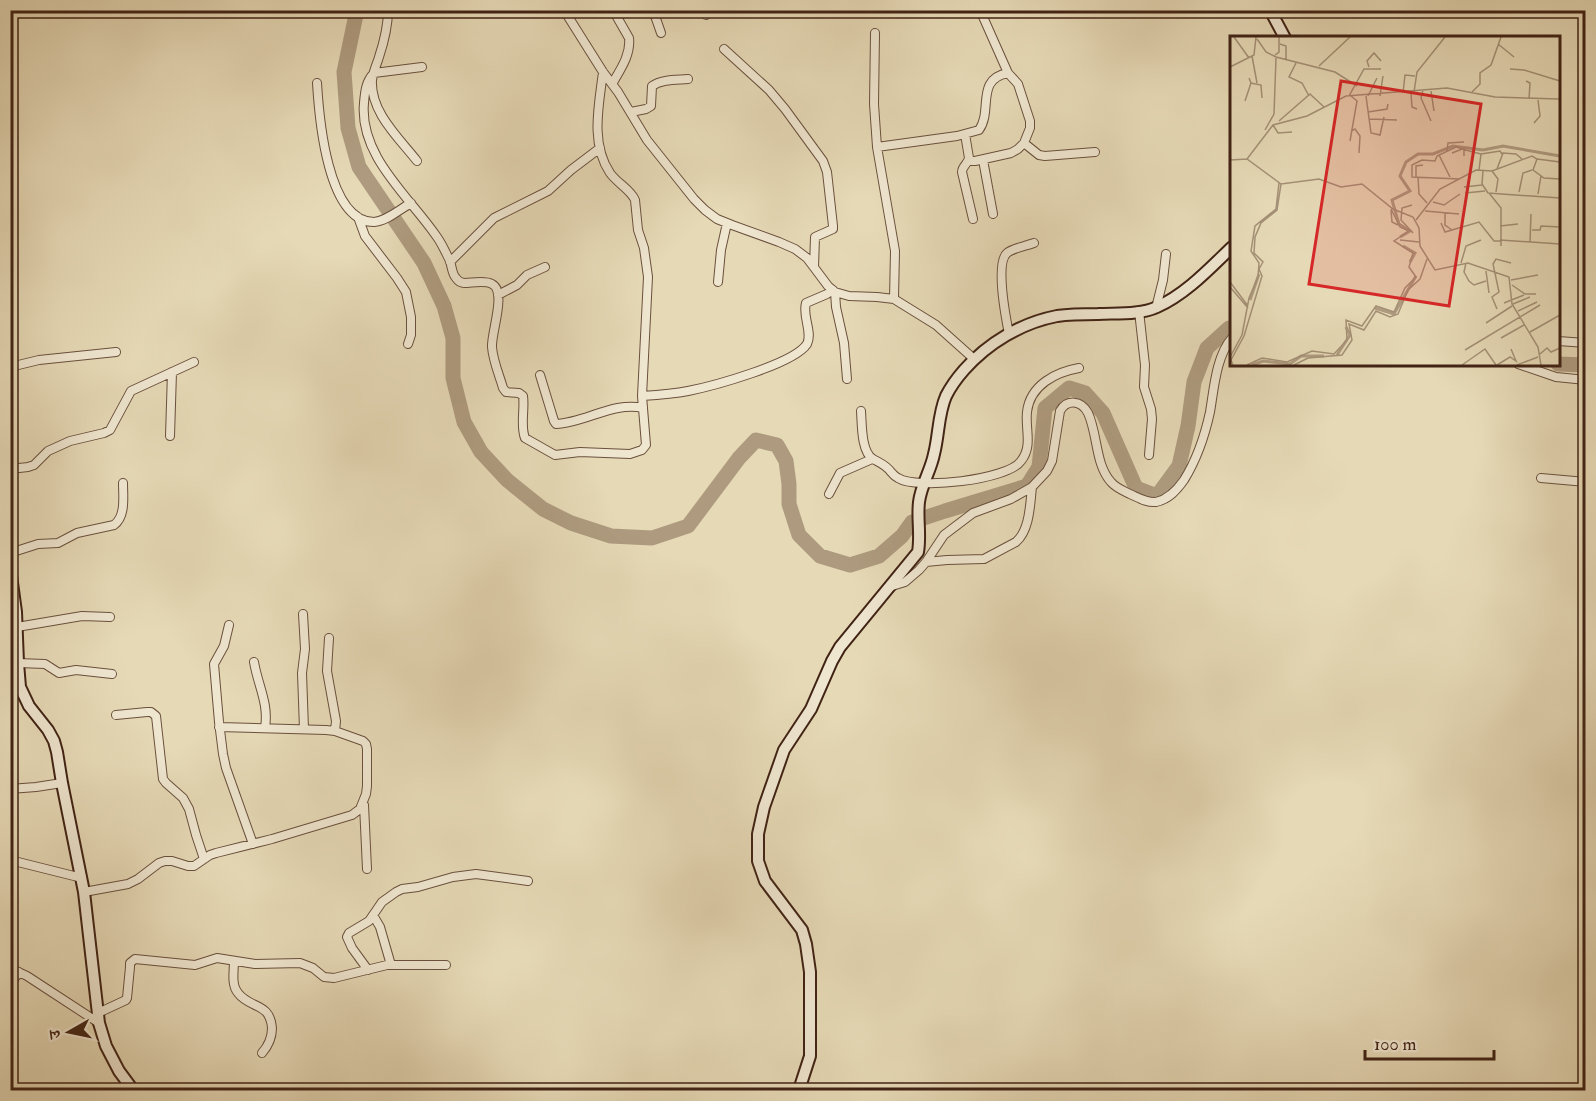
<svg xmlns="http://www.w3.org/2000/svg" width="1596" height="1101" font-family="'IM FELL Double Pica','Noto Serif Devanagari',serif">
	<rect width="100%" height="100%" fill="#e6d9b6"/>
	<filter id="stains"><feTurbulence type="fractalNoise" baseFrequency=".00333" numOctaves="4"/><feColorMatrix values="0 0 0 0 .2 0 0 0 0 .09 0 0 0 0 .02 0 0 0 .5 -.17"/></filter>
	<radialGradient id="worn" r=".72"><stop offset=".6" stop-color="#630" stop-opacity="0"/><stop offset="1" stop-color="#630" stop-opacity=".3"/></radialGradient>
	<g fill="none" stroke-linecap="round" stroke-linejoin="round">
		<path stroke="#ae9b7f" stroke-width="15" d="M357,10l-13,62 4,56 11,39 65,96 20,43 9,32v40l11,44 17,30 26,28 36,29 28,14 40,13 41,2 36,-12 51,-68 17,-18 21,5 9,16 3,23v20l10,31 21,21 30,9 29,-9 23,-20 10,-14 33,-11 82,-25 12,-19 6,-59 24,-20 16,5 18,20 33,75 21,8 22,-30 9,-40 6,-44 13,-34 22,-20h3
			M1558,364l28,1"/>
		<defs>
			<path id="street" d="M388,10c0,17 -4,32 -9,47 -2,7 -6,15 -7,23 -2,32 27,58 45,81
				M564,10l39,62 15,20 29,48 47,59 11,11 12,9 15,6 47,17 16,7 12,9 21,28 7,6 14,4 28,1 17,2 42,26 38,34
				M653,10l8,23
				M704,10l2,5
				M875,33l-1,71 3,43 18,104 -1,48
				M724,49l45,41 16,19 38,52 4,11 6,54v3l-18,8 -1,30
				M422,67l-48,6c-8,8 -9,18 -10,30 -5,53 45,93 73,134 5,7 9,16 13,24 2,6 2,13 6,17 3,4 4,4 8,5 8,0 21,-3 28,1 15,7 -1,49 0,63 1,14 7,27 11,41l3,4 13,1 4,3c2,13 -3,30 2,42l30,17 25,-3 50,2 12,-4 4,-5 -4,-49 6,-119 -4,-29 -6,-18 -3,-30c-4,-10 -18,-17 -25,-27 -20,-30 -11,-68 -7,-101
				M317,83c2,33 10,139 57,139 13,-1 26,-13 37,-19
				M612,84c8,-14 19,-29 17,-46l-16,-28
				M631,112l15,-3 5,-3 1,-20c10,-7 24,-6 36,-7
				M965,134l4,24c-1,6 -7,8 -7,14l11,47
				M1024,143l15,12 6,1 50,-4
				M877,147l80,-11 22,-6c14,-19 -4,-51 29,-57
				M983,160l10,54
				M968,161h7l36,-8 7,-4 6,-6 6,-15v-7l-12,-37 -10,-11 -28,-63
				M358,217l7,19 32,42 9,14 5,25v18l-3,9
				M450,262l44,-44 54,-27 23,-21 29,-22
				M718,282l3,-32 6,-27
				M835,292l1,15 8,36 3,36
				M498,295l19,-10 10,-10 18,-8
				M1156,308l7,-28 3,-26
				M1139,311l6,54 -1,22 7,22 1,10 -3,36
				M1009,334c-3,-15 -14,-71 -2,-81 6,-5 19,-7 27,-10
				M1558,341l28,2
				M1518,364l38,13 30,3
				M10,367l29,-7 77,-8
				M540,375l14,46 2,3c29,-1 58,-23 87,-16
				M642,396c16,-1 31,-2 46,-5 25,-5 106,-27 119,-47 6,-11 -5,-28 -1,-41l21,-9 6,-4
				M861,411c1,13 0,41 12,48 7,4 13,6 18,13 3,3 3,4 7,6 19,12 110,2 123,-17 12,-15 4,-32 6,-49 3,-27 29,-40 52,-44
				M170,436l2,-64
				M10,469l18,-2 6,-2 14,-14 22,-10 34,-8 6,-3 21,-39 63,-29
				M1541,478l45,4
				M829,494l11,-21 32,-14
				M1583,506l3,-9
				M10,553l28,-9 20,-1 19,-10 37,-8c12,-9 9,-28 9,-42
				M926,562l21,-2 37,-1 32,-17c14,-12 14,-38 16,-55
				M889,587l16,-5 14,-12 7,-8 18,-27 29,-22 38,-14 21,-12 15,-16 5,-10 8,-50c7,-12 21,-11 28,2 10,22 7,51 23,69 5,6 13,9 19,12 9,4 17,9 26,8 13,-3 21,-12 28,-22 13,-21 21,-45 26,-68 4,-23 6,-56 22,-74
				M303,614l2,35 -3,24 2,56
				M229,625l-5,21 -10,18 5,58 4,32 3,14 27,76
				M17,627l65,-11 28,1
				M329,638l-2,33 9,50 -1,10
				M254,662c4,24 15,41 11,66
				M18,663l27,1 14,9 17,-3 36,4
				M116,715l31,-3h4l5,4 7,63 3,4 17,15 6,11 7,26 8,24
				M10,789l26,-2 26,-4
				M364,805l3,64
				M10,860l72,18
				M84,892l44,-8 10,-5 21,-16 6,-2h7l16,5h6l16,-11 6,-2 56,-14 80,-24 8,-6 6,-15 1,-8v-37l-1,-5 -3,-3 -28,-10 -9,-1 -107,-3
				M373,915l7,12 11,38
				M234,961c0,10 -3,24 4,32 12,16 32,9 34,35 0,10 -3,17 -10,25
				M10,968l17,8 72,47
				M368,970l-16,-22 -5,-11 2,-4 20,-12 13,-19 14,-10 6,-3 16,-2 35,-10 23,-3 52,7
				M10,985l9,-13
				M98,1013l28,-13 1,-2 3,-31v-4l5,-4 60,6 22,-7 38,6 45,-1 13,5 11,9 10,1 53,-13h59"/>
			<path id="secondary" d="M1270,10l15,28
				M10,568l6,44 2,51 2,24 9,19 19,24 6,11 3,11 5,31 22,109 15,131 7,23 13,25 14,19
				M799,1090l11,-34v-84l-4,-28 -4,-14 -37,-49 -7,-20v-27l6,-27 20,-57 27,-41 21,-48 8,-14 78,-95c3,-17 -1,-34 1,-50 2,-17 12,-32 15,-48 5,-19 4,-40 12,-58 5,-10 11,-18 18,-26 24,-27 57,-47 93,-54 14,-2 28,-2 41,-2 19,-1 42,1 59,-7 29,-13 52,-38 75,-60"/>
		</defs>
		<use href="#street" stroke="#6a503d" stroke-width="10"/>
		<use href="#secondary" stroke="#412315" stroke-width="14"/>
		<use href="#street" stroke="#efe6d0" stroke-width="8"/>
		<use href="#secondary" stroke="#efe6d0" stroke-width="10"/>
	</g>
	<g transform="translate(1230 36)">
		<rect width="330" height="330" fill="#e6d9b6"/>
		<path fill="none" stroke="#ae9b7f" stroke-width="3" d="M253,114l20,-4 57,10M170,201l10,-6 -11,-7 -7,-24 18,-9 -10,-15 6,-14 12,-8h15l20,-8 30,4M173,210l12,7 -5,9M20,264l9,-26M145,272l19,6 22,-38M107,319l13,-20 -4,-8M22,329l11,-4 27,3 11,-8h23"/>
		<path fill="none" stroke="#a49076" stroke-width="1.5" d="M4,1l15,21M27,3l9,13 10,5 59,15 22,14M50,8l6,2v14M268,8l16,13M45,19l4,-3v-15M22,20l5,27M66,27l-7,14 13,6 7,13M89,30l31,-29M0,31l24,-12 2,-18M139,31l-2,-6 7,-8 7,8M280,33l14,1 36,11M19,42l2,5 10,2 1,13M296,45l4,2 -1,16M193,54l-2,8 10,23M201,55l3,20M184,56l3,-20 28,-35M242,56l8,-8v-11l11,-8 10,-28M173,57l2,-18 10,1M181,57l1,14 5,2M119,60l15,-27h17M136,60l5,37 9,2 4,-18M138,60l9,-18M150,60l3,-20M15,65l6,-18M138,76l19,-3 1,-5M139,83l28,1M49,85l31,-27 14,13M304,87l6,-7 -2,-16M43,89l5,8 14,-1M35,94l9,-16 2,-56M121,95l4,-2 5,7 -1,17M120,105l7,-40 -6,-5M217,115l1,-8 16,-1M222,117l10,-4 19,5 -2,16M251,118l19,-3 2,3M209,119l11,22M17,123l26,-34 34,-9 39,-20 101,-8 48,9 65,2M307,123l23,3M0,124l17,-1 34,25 38,-5 22,8 21,-3 31,25 20,8 6,11 1,18 15,24 33,-7 41,14 3,27 26,43 3,18M267,133l6,-16 13,1 6,5M253,135l-1,13 6,9 72,5M262,135l6,8 -2,13M186,141v-11l7,-1M188,141l1,17 8,9M230,143l-48,-2v-12l10,-5 13,1 2,-5 19,-9 8,2v7M234,151l18,-2M289,156l4,-19 9,-3M235,157l20,-2M259,157l12,15v38M308,158l3,-18M203,166l11,3 16,-11M182,169l-10,3 -1,12 12,13M161,174l1,12 6,3M195,175l34,3M215,176v13l7,5M186,184l24,-31 36,-19 16,1 40,-15 5,3 -4,11 11,8 16,1M211,187l4,9 34,-10 15,19h7M270,190l18,-2M302,194h8l1,-4 19,1M170,204l19,2M270,204l60,4M300,206l1,-28M231,227l5,-17 15,-6M236,227l-2,9 5,9 5,4 12,-4M256,235l3,22M281,244l27,-5M0,246l18,24M282,249l13,9h11M0,251l18,21M274,267l20,-8M283,268l17,-7M267,273l-5,-12 7,-5 -6,-28 3,-5 15,4M288,275l19,-9M256,287l26,-17M300,296l30,-17M271,302l23,-13M235,314l75,-45M310,318l7,-6 4,4 9,-4M0,321l12,-22 7,-37 9,-21 1,-14 -8,-12 4,-25 21,-17 3,-26M3,329l-2,-5 13,-24 18,-60 -3,-7 4,-7 -9,-9 1,-16 6,-14 16,-13 4,-26M17,329l15,-7 25,4 25,-11 22,3 13,-14 -1,-20 16,6 14,-20 18,6 11,-24 11,-11 -7,-10 4,-14 -19,-12 15,-10 -9,-4 -9,-18M64,329l14,-7 34,-3 10,-15 -3,-16 15,6 12,-19 14,6 8,-3 10,-24 12,-11 7,-20M232,329l23,-16 11,16M267,329l13,-8 6,4 -5,-12M287,329l21,-8"/>
		<path fill="#d62828" fill-opacity="0.15" stroke="#d62828" stroke-width="3" d="M111,45l140,23 -32,202 -140,-22z"/>
		<rect width="330" height="330" fill="none" stroke="#412315" stroke-width="3"/>
	</g>
	<rect width="1596" height="1101" fill="none" stroke="#e6d9b6" stroke-width="36"/>
	<rect x="12" y="12" width="1572" height="1077" fill="none" stroke="#412315" stroke-width="3"/>
	<rect x="18" y="18" width="1560" height="1065" fill="none" stroke="#412315" stroke-width="1.5"/>
	<g transform="translate(69 1032) rotate(261)" stroke="#efe6d0" stroke-width="4.5" paint-order="stroke">
	<path d="M0-4.5L10 22L0 15L-10 22Z" fill="#412315"/>
	<text y="-9" font-size="16" font-weight="bold" text-anchor="middle" fill="#412315">उ</text>
	</g>
	<path d="M1365 1050v9h129v-9" fill="none" stroke="#412315" stroke-width="3"/>
	<text x="1374" y="1050" font-size="18" fill="#412315" stroke="#efe6d0" stroke-width="4.5" paint-order="stroke">100 m</text>
	<rect width="100%" height="100%" filter="url(#stains)"/>
	<rect width="100%" height="100%" fill="url(#worn)"/>
</svg>
